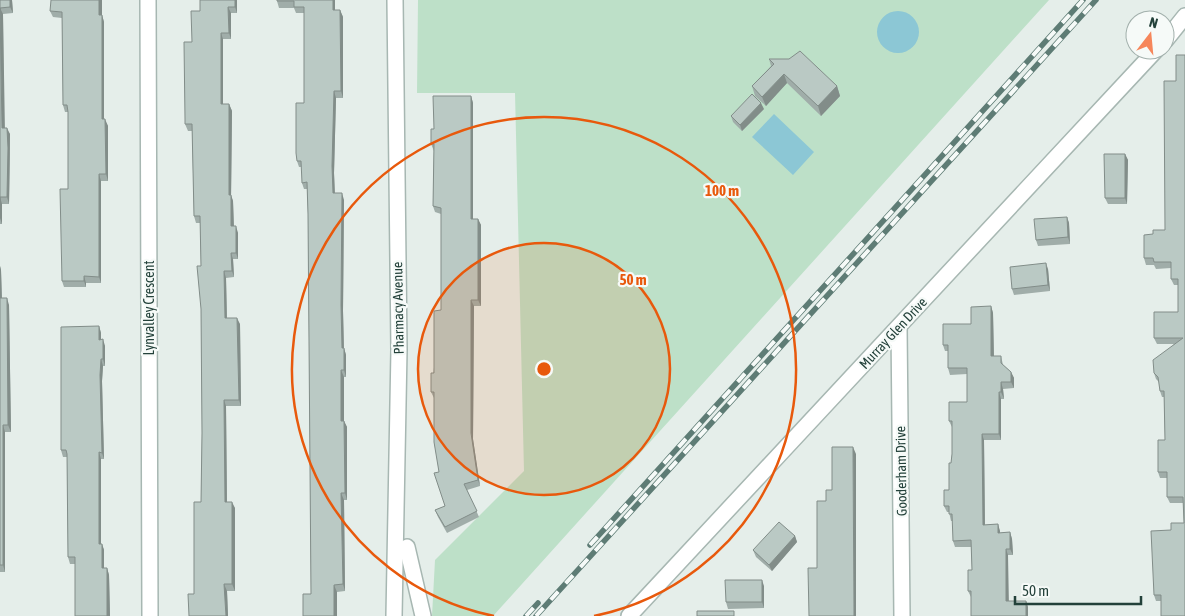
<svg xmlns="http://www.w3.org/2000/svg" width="1185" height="616" font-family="'Asap Condensed',sans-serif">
	<rect width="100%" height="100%" fill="#e5eeea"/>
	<path fill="#bde0c8" d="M418,0h631l-556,616h-61l3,-56 89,-89 -9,-378h-98z"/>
	<path fill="#8cc7d5" d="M877 32a21 21 0 1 1 42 0a21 21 0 1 1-42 0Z
		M774,114l40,38 -21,23 -41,-38z"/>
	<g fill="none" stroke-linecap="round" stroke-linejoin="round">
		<defs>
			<path id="minor" d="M148,0l2,616
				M1165,41l20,-25
				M899,327l3,289
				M407,547l16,69
				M629,616l527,-566"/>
			<path id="tertiary" d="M394,616l5,-266 -4,-350"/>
		</defs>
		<use href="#minor" stroke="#a7b7b2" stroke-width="18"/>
		<use href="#tertiary" stroke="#a7b7b2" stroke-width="18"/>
		<use href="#minor" stroke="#fff" stroke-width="15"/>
		<use href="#tertiary" stroke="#fff" stroke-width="15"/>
		<defs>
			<path id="rail" d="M590,545l493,-545
				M526,616l12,-13
				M536,616l560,-616"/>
		</defs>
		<use href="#rail" stroke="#5e7c75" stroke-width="5.5"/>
		<use href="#rail" stroke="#f6faf8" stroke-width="4" stroke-dasharray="11" stroke-linecap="butt"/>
	</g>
	<path fill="#a0ada9" d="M0,0h12l1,13 -10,1 1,114 6,6v21l-1,49h-7v20h-2z
		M237,0v13h-6v26h-8v65h6l3,7 -1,84 2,6 1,25 4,7v26h-5l1,18 -8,1 1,40 13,6 1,82h-15l1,96 8,6v83h-8l1,25h-39l5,-22 7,-92 1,-69 -1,-167 -1,-43h-4l-2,-7 -2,-85h-4l-3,-7 7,-82 8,-31z
		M335,0v10h5l3,7v81h-7l-2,75 1,20 9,7 -1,111 1,37 2,7v22h-2v44l3,6v73h-3l1,91 -8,1v24h-34l8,-22 -3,-380 -1,-25h-3l-2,-6v-16h-3l-2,-6 7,-58v-90h-8l-2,-5h-15l-2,-7z
		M50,11l52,4 2,7v97l4,7v55h-7v102h-15v4h-22l-2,-6 6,-92v-77h-3l-2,-7 -1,-87 -9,-1z
		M1185,55v561l-24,-15h-5l-2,-6 17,-65 13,-7 -1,-20h-13l-3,-6v-19h-7l-2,-6 7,-32 -1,-43h-2l-2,-6 -1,-9 -3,-3 -2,-6 20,-29h-17l-3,-6 24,-26v-27h-4l-3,-6v-11l-15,1 -2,-4h-8l-2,-7 9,-24 12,-4 11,-149z
		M769,59l68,27 3,10 -19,20 -34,-33 -21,23 -11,-10 -3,-10 19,-20z
		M471,96l2,7v116h5l3,6v81h-7l-1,133 7,47 -13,4 12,27 -32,16 -9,-16 -3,-7 10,-4 -6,-34 -5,-74 -3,-6 10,-82v-96l-6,-2 -2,-6 1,-55 -3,-7 3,-15z
		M764,109l-22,22 -9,-9 -2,-6z
		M1125,154l3,6 -1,44h-19l-3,-6z
		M1067,217l2,6 1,21 -32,2 -2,-6z
		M0,266l1,4 1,28 7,7 2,127h-6v140h-5z
		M1048,269l2,22 -36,4 -2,-6z
		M991,306l2,7 1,43h7l2,9 8,7 3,6v10l-11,1 1,10h-3v41h-17l1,85 13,-1 2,9 10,-1 2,7 1,16h-5v46h18l2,6 -57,-10 -3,-6 4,-21 -1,-23h-16l-2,-6v-20h-2l-2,-9h-2l-3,-6 5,-16 3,-36v-27l-3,-6 18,-19v-28l-17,1 -2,-7v-17h-3l-2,-6 28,-21z
		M99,326l2,7v7l4,6v20h-2l-1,15 2,78h-3v85h1l2,6v18h3l2,7 1,41h-35v-52h-5l-2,-7 -1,-100h-4l-2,-7z
		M795,536l2,6 -25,29 -16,-14 -3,-7z
		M764,586v22l-36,1 -2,-7z"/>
	<path fill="#828d89" d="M10,0h2l1,13 -3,-6z
		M99,0h3v22l-3,-7z
		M235,0h2v13l-2,-6z
		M333,0h2v17l-2,-7z
		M228,7l3,6v26l-2,-6z
		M0,8l3,6 2,120 -3,-6z
		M340,10l3,7v81l-2,-7z
		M102,15l2,7v104l-2,-7z
		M221,33l2,6v72l-2,-7z
		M784,74l3,9 -21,23 -4,-9z
		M837,86l3,10 -19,20 -3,-10z
		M334,91l2,7 -2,75 1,27 -2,-7 -1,-27z
		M471,96l2,7v122l-2,-6z
		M761,103l3,6 -22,22 -2,-6z
		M229,104l3,7 -1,90 -2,-6z
		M105,119l3,7v55l-2,-7z
		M7,128l3,6 -1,70 -2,-7z
		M1125,154l3,6 -1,44 -2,-6z
		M99,174l2,7v102l-2,-6z
		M342,193l2,7 -1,111 1,43 -2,-6 -1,-43z
		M231,195l2,6 1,32 -3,-7z
		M0,197l2,7v20l-2,-6z
		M1067,217l2,6 1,21 -2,-7z
		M478,219l3,6v81l-3,-6z
		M236,226l2,7v26l-2,-6z
		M231,253l2,6 1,18 -2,-6z
		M1046,263l2,6 2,22 -2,-6z
		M0,266l1,4 1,35 -2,-5z
		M224,271l2,7 1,46 -2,-6z
		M84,276l2,7v4l-2,-6z
		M7,298l2,7 2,127 -3,-7z
		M471,300l3,6 -1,133 7,47 -2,-6 -7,-47z
		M991,306l2,7 1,50 -3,-7z
		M237,318l3,6 1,82 -2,-6z
		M99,326l2,7v13l-2,-6z
		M103,339l2,7v20l-2,-7z
		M344,348l2,7v22l-2,-7z
		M101,359l2,7 -1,15 2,78 -2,-6 -2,-78z
		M341,370l3,7v50l-3,-6z
		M1011,372l3,6v10l-3,-6z
		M1001,382l2,7 1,10 -3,-7z
		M999,392l2,7v41l-2,-6z
		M224,400l2,6 1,102 -2,-6z
		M344,421l3,6v73l-2,-7z
		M3,425l2,7v140l-2,-7z
		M982,434l2,6 1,91 -2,-6z
		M853,447l3,7v162h-2z
		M99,452l2,7v91l-2,-6z
		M341,493l3,7 1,91 -2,-7z
		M232,502l3,6v83l-3,-7z
		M998,524l2,7v8l-2,-6z
		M1010,532l2,7 1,16 -3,-6z
		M795,536l2,6 -25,29 -3,-6z
		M102,544l2,6v25l-2,-7z
		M1006,549l2,6 1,53 -3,-7z
		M107,568l2,7 1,41h-3z
		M762,580l2,6v22l-2,-6z
		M224,584l3,7 1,25h-2z
		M334,585l3,7v24h-3z
		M1026,601l2,6v9h-2z"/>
	<path fill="#bac9c4" stroke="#828d89" d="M0,0h10v7l-10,1 2,120h5l1,20 -1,49h-7v21z
		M51,0h48v15h3v104h3l1,55h-7v103l-15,-1v5h-22l-2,-92h8v-77l-1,-7h-4l-1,-93 -12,-1z
		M200,0h35v7h-7l1,26h-8v71h8v91h2v31h5v27h-5l1,18h-8l1,47h12l2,82h-15l1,102h7v82h-8l2,32h-37l-1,-22h6v-92h7l1,-69 -1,-124 -4,-43h4l-1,-50h-6l-2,-92h-7v-5l-1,-77h8l-1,-31h9z
		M277,0h56v10h7l1,81h-7l-2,75 1,27h9l-1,112 1,43h2v22h-3v51h3l1,72h-4l2,91 -9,1v31h-31v-22h8l-3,-380 -1,-32 -5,1 -1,-22h-4l-1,-8v-50h8v-96h-10v-6h-17z
		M800,51l37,35 -19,20 -34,-32 -22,23 -10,-11 22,-22 -5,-5h20z
		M1176,55h9v561h-24v-21h-7l-3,-64 20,-1v-7h13l-1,-26h-16v-25h-9v-32h7l-1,-49h-4l-2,-14 -4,-4 -1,-13 30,-22h-29v-26h24v-33h-7v-17h-17l-1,-4h-9v-23l9,-1v-4h12l-1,-149h12z
		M752,94l9,9 -21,22 -9,-9z
		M433,96h38v123h7v81h-7v133l7,47 -14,4 13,27 -32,16 -10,-17 10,-4 -11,-33 5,-1 -5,-30v-50h-3v-19h3v-62l7,-1v-102l-8,-2 1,-62h-3v-15h3z
		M1104,154h21v44h-20z
		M1067,217l1,20 -32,3 -2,-21z
		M1046,263l2,22 -36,4 -2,-22z
		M0,298h7l1,127h-5v140h-3z
		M991,306v50h10v7l10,9v10h-10v10h-2v42h-17l1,91 15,-1v9l12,-1v17h-4v52h20v15h-55v-25h-3v-21h4l-1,-30 -18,1 -1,-27h-3v-8h-5v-16h5v-27h2l1,-9v-33h-3v-19h18v-34h-19v-23h-5v-21h28v-17z
		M99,326v14l4,-1v20h-2l-1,16 2,78 -3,-1v92h3v24h5v48h-32v-59h-7l-1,-103 -1,-4h-5v-123z
		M832,447h21l1,169h-45l-1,-48h9v-67h9v-11h6z
		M779,522l16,14 -26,29 -16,-15z
		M725,580h37v22h-36z
		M697,611h37v5h-37z"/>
	<circle cx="544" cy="369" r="126" fill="#e8590c" fill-opacity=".12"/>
	<g fill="none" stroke="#e8590c" stroke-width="2.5">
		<circle cx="544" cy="369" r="126"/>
		<path d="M494 616A252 252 0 1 1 594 616"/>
	</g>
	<g text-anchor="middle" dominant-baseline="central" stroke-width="4.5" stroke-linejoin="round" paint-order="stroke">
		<g font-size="14" fill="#23413a" stroke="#f6faf8">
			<text transform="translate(149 308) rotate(-90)">Lynvalley Crescent</text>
			<text transform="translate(398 308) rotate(-91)">Pharmacy Avenue</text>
			<text transform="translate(893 333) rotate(-47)">Murray Glen Drive</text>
			<text transform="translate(901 471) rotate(-91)">Gooderham Drive</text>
		</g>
	</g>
	<circle cx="544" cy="369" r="8" fill="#e8590c" stroke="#f6faf8" stroke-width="2.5"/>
	<g font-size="15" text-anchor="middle" font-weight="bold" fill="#e8590c" stroke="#f6faf8" stroke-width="4.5" stroke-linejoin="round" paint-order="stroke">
		<text x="722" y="196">100 m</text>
		<text x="633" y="285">50 m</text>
	</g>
	<g transform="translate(1150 35) rotate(16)"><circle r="24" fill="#f6faf8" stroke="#a2b0ac"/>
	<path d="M0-4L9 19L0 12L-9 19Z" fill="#f6865b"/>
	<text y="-8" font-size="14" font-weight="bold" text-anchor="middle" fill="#23413a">N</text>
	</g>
	<path d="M1015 596v8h126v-8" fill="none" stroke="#23413a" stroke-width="2.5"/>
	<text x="1022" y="596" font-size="15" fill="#23413a" stroke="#f6faf8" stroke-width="4" paint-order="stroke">50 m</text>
</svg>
